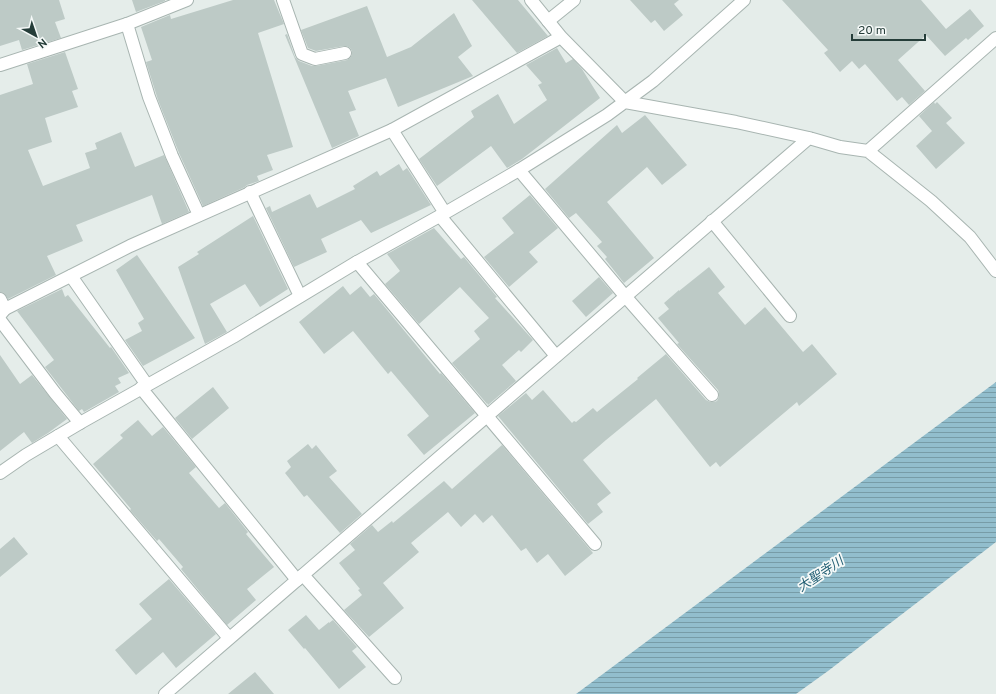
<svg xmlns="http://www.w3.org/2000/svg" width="996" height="694" font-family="Overpass,'Noto Sans JP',sans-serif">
	<defs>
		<pattern id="water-rules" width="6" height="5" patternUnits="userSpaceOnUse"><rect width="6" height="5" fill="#92becd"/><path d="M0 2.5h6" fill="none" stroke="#779ca7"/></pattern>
	</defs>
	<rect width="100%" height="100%" fill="#e5edea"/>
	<path fill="url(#water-rules)" d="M996,382v160l-168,129 -32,23h-220z"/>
	<path fill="#bdcac6" d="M0,0h59l6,19 -10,3 6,16 -39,12 -3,-10 -19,6z
		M132,0h33v1l-29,11z
		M233,0h41l10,24 -26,9 35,114 -26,8 6,15 -16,6 2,5 -12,4 -2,2 -42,19 -24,-53 -21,-53 -12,-38 6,-2 -11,-33 29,-12 1,4z
		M472,0h46l30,36 -31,17z
		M630,0h49l-5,4 9,11 -19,16 -9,-11 -4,3z
		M782,0h139l25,29 24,-20 14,17 -16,14 -2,-2 -21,18 -19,-21 -28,25 27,31 -16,14 -7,-8 -5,4 -32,-37 -6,5 -7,-8 -12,11 -16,-19 4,-3z
		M367,6l20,51 24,-10 43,-34 18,33 -14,11 15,19 -75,31 -12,-29 -38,13 8,19 -7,2 10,24 -27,12 -47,-113 2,-1 8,23 4,4 13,5h4l31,-6 3,-2 2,-3v-4l-2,-3 -3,-2h-3l-28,5 -8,-3 -7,-18z
		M557,48l9,15 7,-4 9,10 18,29 -78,61 -15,9 -16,-22 -54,40 -18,-27 55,-42 -3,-6 27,-17 16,30 33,-24 -9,-15 4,-2 -16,-18z
		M65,52l13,37 -6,2 6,16 -33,11 7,24 -24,8 15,36 47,-18 -5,-15 12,-4 -2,-6 26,-11 14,35 29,-12 25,57 -27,12 -10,-29 -76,30 7,16 -36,15 9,19 -48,24 -4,-6 -4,-1v-197l33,-11 -6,-20z
		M934,102l1,2 2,-2 15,16 -6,5 19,20 -29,26 -20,-23 16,-15 -13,-15z
		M645,115l42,50 -25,20 -15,-18 -40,35 47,56 -30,25 -19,-24 2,-2 -10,-11 5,-4 -26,-29 -7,5 -24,-29 72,-64 5,8z
		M399,164l4,7 4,-3 24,37 -60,28 -10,-13 -40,19 6,13 -33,15 -28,-59 4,-2 2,6 38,-18 7,14 38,-19 -2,-3 24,-15 3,5z
		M530,195l28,33 -29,24 9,10 -29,25 -25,-30 30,-24 -12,-15z
		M253,216l35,73 -28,18 -15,-23 -35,20 17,28 -22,12 -27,-77 21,-13 -2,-2z
		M434,228l27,31 3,-2 33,40 -2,1 38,42 -12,12 -2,-2 -17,15 14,16 -28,24 -1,-2v1l-35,-41 28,-24 -6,-8 15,-13 -29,-31 -41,37 -34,-40 15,-13 -13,-17z
		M137,255l58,83 -52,28 -18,-26 17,-9 -4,-8 6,-4 -28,-49z
		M709,267l16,20 -7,6 27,32 20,-18 38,45 9,-8 25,30 -38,32 -2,-4 -77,65 -4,-5 -6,5 -54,-68 -50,41 -23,20 28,33 -14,11 6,8 -15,12 -90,-108 28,-23 6,7 11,-10 29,33 2,-2 2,1 17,-14 4,4 41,-33 -1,-1 29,-24 40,46 4,2h4l3,-1 2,-4v-4l-1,-3 -41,-46 2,-1 -21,-25 11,-9 -5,-6 15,-13v1z
		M599,277l14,16 -27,24 -14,-16z
		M343,286l7,9 11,-9 9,11 4,-3 66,80 1,-1 34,40 -51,42 -17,-20 22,-19 -38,-45 -3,3 -35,-43 -29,23 -25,-32z
		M62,289l3,8 3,-2 42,53 1,-1 18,26 -11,5 3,5 -6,3 4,6 -35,20 -2,-3 -3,2 -34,-44 9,-7 -37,-49z
		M0,355l20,29 12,-9 35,44 -19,14 -16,10 -8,-11 -24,19z
		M213,387l16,21 -37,31 -17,-21z
		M138,420l14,16 11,-9 33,40 -7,6 30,35 6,-5 23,29 -2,2 28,33 -27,22 9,11 -29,25 -46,-56 2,-2 -24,-28 -2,2 -27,-31 1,-1 -38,-45 30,-26 -3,-3z
		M308,444l4,5 4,-4 21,26 -8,6 33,37 -22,19 -33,-38 -3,2 -19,-24 6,-6 -4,-6z
		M502,445l91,108 -28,23 -17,-22 -11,9 -11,-15 -5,3 -29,-36 -9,8 -8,-9 -14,13 -13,-15 -37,31 8,9 -36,31 21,25 -35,29 -25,-27 18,-15 -4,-5 2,-1 -21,-26 16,-13 -5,-6 22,-19 6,7 14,-11 1,2 51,-42 8,8z
		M14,537l14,17 -28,23v-28z
		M169,579l47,55 -40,34 -13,-16 -27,23 -21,-25 37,-31 -13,-15z
		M306,615l13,15 10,-8v1l4,-3 24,27 -5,4 14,16 -27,22 -34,-41 -1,1 -16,-19z
		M255,672l19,22h-46z"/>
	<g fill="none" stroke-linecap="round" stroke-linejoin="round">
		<defs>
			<path id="service" d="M283,0l19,54 13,5 30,-6
				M548,21l26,-21
				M127,24l22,73 23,59 27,59
				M392,130l53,83
				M519,170l106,126 87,99
				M250,192l50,104
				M440,216l116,140
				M712,221l78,95
				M357,262l238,282
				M71,276l76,109
				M0,299l5,10
				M0,320l55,73 25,30
				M141,388l156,192
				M58,436l171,202
				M303,575l92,103"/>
			<path id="minor" d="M531,0l30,37 64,65 111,20 73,16 31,9 28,4 63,50 39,36 26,34
				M0,65l127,-41 60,-24
				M868,151l128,-113
				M0,315l5,-6 125,-63 262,-116 169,-93
				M0,473l26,-18 54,-32 153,-86 124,-75 88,-49 74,-43 88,-55 46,-34 91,-81
				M165,694l644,-556"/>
		</defs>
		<use href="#service" stroke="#a8b5b1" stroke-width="14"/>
		<use href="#minor" stroke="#a8b5b1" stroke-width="14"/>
		<use href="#service" stroke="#fff" stroke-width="12"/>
		<use href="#minor" stroke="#fff" stroke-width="12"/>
	</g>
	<g text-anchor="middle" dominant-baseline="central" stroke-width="3.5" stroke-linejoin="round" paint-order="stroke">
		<g font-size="13" font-style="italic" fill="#246075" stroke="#f5f9f8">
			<text transform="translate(821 575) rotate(-34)">大聖寺川</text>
		</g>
	</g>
	<g transform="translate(36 36) rotate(140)" stroke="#f5f9f8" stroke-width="3" paint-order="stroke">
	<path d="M0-3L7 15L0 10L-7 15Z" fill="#253d39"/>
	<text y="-6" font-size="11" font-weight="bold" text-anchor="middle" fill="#253d39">N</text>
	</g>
	<path d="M852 34v6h73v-6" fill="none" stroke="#253d39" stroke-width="2"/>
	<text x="858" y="34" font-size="12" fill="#253d39" stroke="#f5f9f8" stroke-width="3" paint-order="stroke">20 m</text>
</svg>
